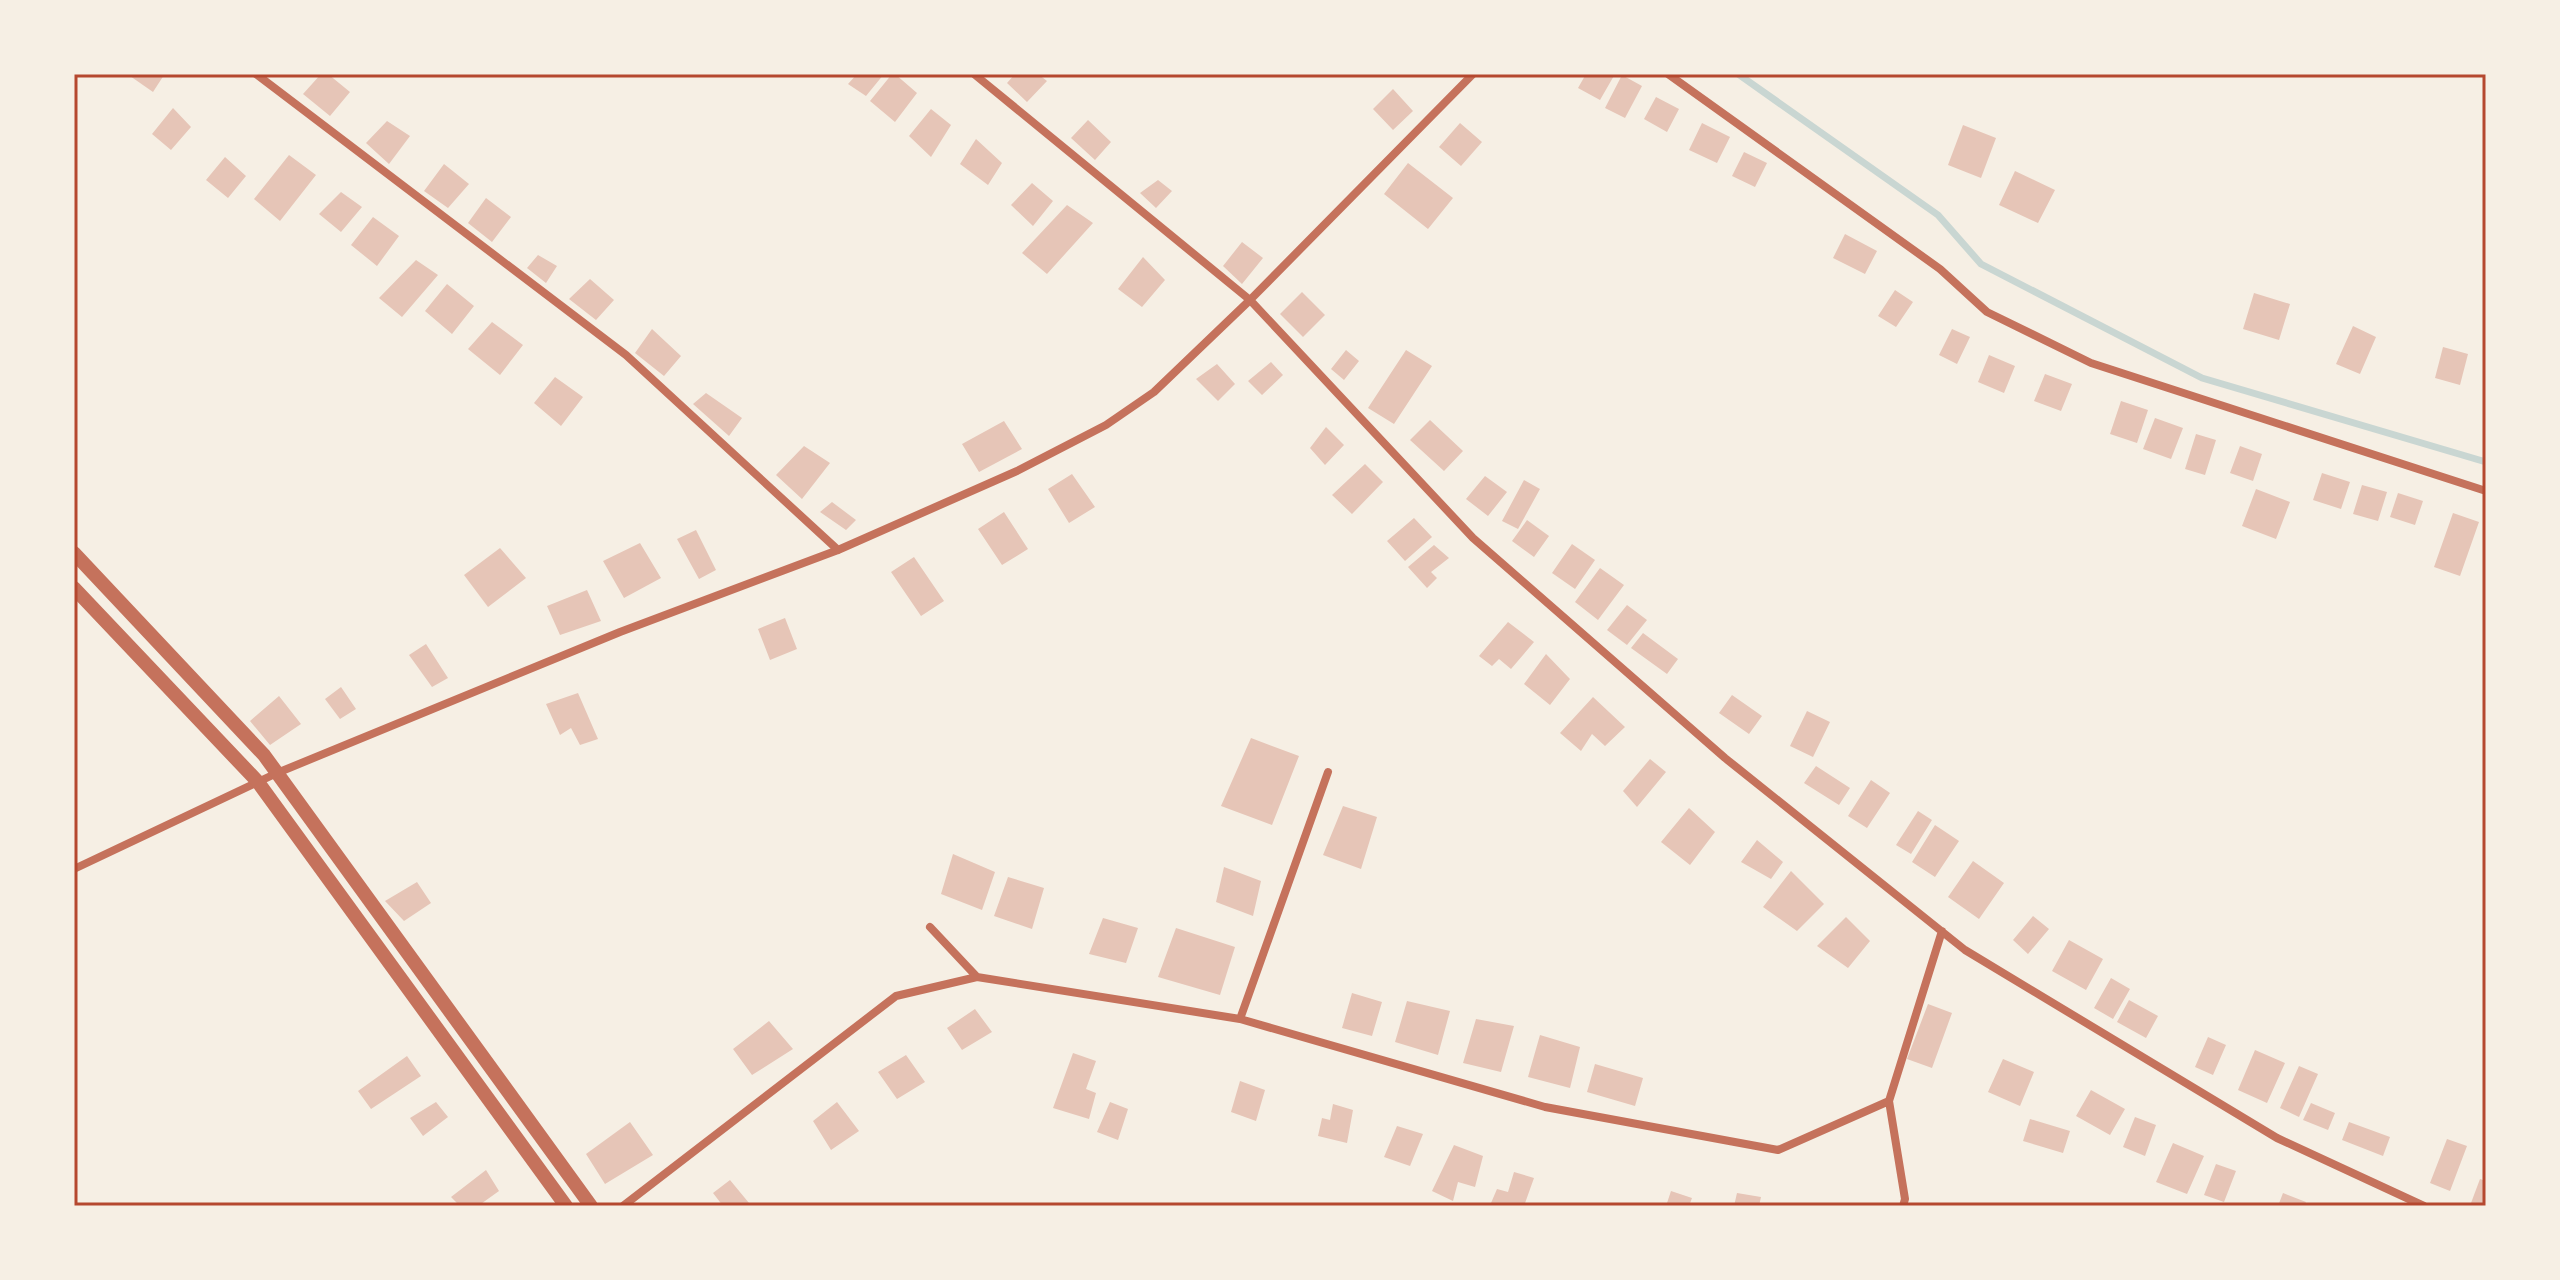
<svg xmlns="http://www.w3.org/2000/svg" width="2560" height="1280" font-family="'Work Sans',sans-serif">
	<rect width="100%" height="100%" fill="#f6efe4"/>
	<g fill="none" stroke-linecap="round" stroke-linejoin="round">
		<path stroke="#c9d6d2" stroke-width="7" d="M1738,74l200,141 43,49 221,114 284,84"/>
	</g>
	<path fill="#e6c5b7" d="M132,74h29l3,1 -11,17 -23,-16z
		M321,74h7l22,18 -20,24 -27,-22z
		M857,74h27l-18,22 -18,-12z
		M892,74h3l22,19 -22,29 -25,-21z
		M1015,74h23l9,7 -20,21 -20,-19z
		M1586,74h29l-15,26 -22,-12z
		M1622,75l20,11 -17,32 -20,-10z
		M1393,89l20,22 -20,19 -20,-21z
		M1656,97l23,12 -12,23 -23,-13z
		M173,108l18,19 -20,23 -19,-16z
		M931,109l20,16 -20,32 -22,-21z
		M1088,120l23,22 -16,18 -24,-22z
		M387,121l23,15 -21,28 -23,-21z
		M1460,123l22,19 -21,24 -22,-19z
		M1702,123l28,14 -13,26 -28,-13z
		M1963,125l33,13 -15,40 -33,-13z
		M976,139l26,24 -14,22 -28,-21z
		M1744,152l23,11 -12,24 -23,-11z
		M289,155l27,20 -36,46 -26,-22z
		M225,157l21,19 -18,22 -22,-18z
		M1408,163l45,35 -25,31 -44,-35z
		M444,164l25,20 -21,24 -24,-17z
		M2015,171l40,19 -17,33 -39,-18z
		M1158,180l14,11 -16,17 -16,-15z
		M1032,183l21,18 -20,25 -22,-21z
		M341,192l21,15 -21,25 -22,-18z
		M486,198l25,19 -19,25 -24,-19z
		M1067,205l26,18 -46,51 -25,-21z
		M373,217l26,19 -22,30 -26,-21z
		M1845,234l32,17 -12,23 -32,-16z
		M1242,242l21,16 -21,26 -19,-18z
		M538,255l19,11 -11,17 -19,-15z
		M1143,257l22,23 -23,27 -24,-18z
		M416,260l22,15 -36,42 -23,-19z
		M590,279l24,21 -18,20 -27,-21z
		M447,284l27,22 -22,28 -27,-23z
		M1895,290l18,12 -17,25 -18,-11z
		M1302,292l23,23 -22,22 -23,-23z
		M2254,293l36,11 -11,36 -36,-11z
		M492,322l31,23 -23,30 -32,-26z
		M2353,326l23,11 -16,37 -24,-10z
		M652,329l29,27 -17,20 -29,-23z
		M1952,329l18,8 -13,27 -18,-9z
		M2443,347l25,7 -8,31 -25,-7z
		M1346,350l13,11 -15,19 -13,-11z
		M1406,350l26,16 -38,58 -26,-16z
		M1989,355l26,11 -11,27 -26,-11z
		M1271,362l12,13 -21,20 -14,-14z
		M1217,364l18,20 -17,17 -22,-22z
		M2045,374l27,10 -11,27 -27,-10z
		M555,377l28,20 -22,29 -27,-23z
		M706,393l36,25 -13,18 -36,-32z
		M2121,401l27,9 -11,33 -27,-9z
		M2155,418l28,10 -12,31 -28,-10z
		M1430,420l33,31 -19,20 -34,-31z
		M1004,421l18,28 -43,23 -17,-28z
		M1326,427l18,18 -19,20 -15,-17z
		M2196,434l20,6 -11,35 -20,-6z
		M804,446l26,17 -28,36 -26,-24z
		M2240,446l22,8 -9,27 -23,-8z
		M1365,464l18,18 -31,32 -20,-19z
		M2322,473l28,9 -9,27 -28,-9z
		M1072,474l23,33 -26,16 -21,-34z
		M1485,476l22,16 -19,24 -22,-17z
		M1524,480l16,9 -22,40 -16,-8z
		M2362,485l25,7 -9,29 -25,-7z
		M2256,489l34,13 -14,37 -34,-13z
		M2398,493l25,8 -8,24 -25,-8z
		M832,502l24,18 -10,10 -26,-18z
		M1004,512l24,37 -26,16 -24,-36z
		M2453,513l26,9 -19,54 -26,-9z
		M1414,518l18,19 -27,24 -18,-20z
		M1527,520l22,16 -15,21 -22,-16z
		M696,530l20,40 -17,9 -22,-40z
		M640,543l21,35 -37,20 -21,-37z
		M1572,544l23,16 -20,29 -23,-16z
		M1434,545l15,13 -18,14 6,6 -10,10 -19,-21z
		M500,548l26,30 -38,29 -24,-32z
		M914,557l30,44 -23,15 -30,-44z
		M1600,568l24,17 -26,35 -23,-18z
		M587,590l14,31 -41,14 -13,-29z
		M1627,605l20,15 -20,25 -20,-15z
		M785,618l12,31 -27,11 -12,-31z
		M1508,622l26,20 -23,27 -12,-10 -7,7 -13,-10z
		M1643,633l35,26 -11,15 -36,-26z
		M426,644l22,34 -16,9 -23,-32z
		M1546,654l24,25 -20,26 -26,-21z
		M341,687l15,22 -16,10 -15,-20z
		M578,693l20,46 -18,6 -9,-17 -11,7 -14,-31z
		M1732,695l30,21 -13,18 -30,-21z
		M279,696l22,28 -31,21 -20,-24z
		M1593,697l32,30 -20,19 -13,-12 -11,17 -21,-18z
		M1807,711l23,11 -17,35 -23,-11z
		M1251,738l48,18 -27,69 -51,-19z
		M1650,759l16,13 -29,35 -14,-16z
		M1816,766l34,22 -11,17 -35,-22z
		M1871,780l19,13 -23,35 -19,-12z
		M1343,806l34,11 -16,52 -38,-14z
		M1689,808l26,24 -25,33 -29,-23z
		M1918,811l14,9 -21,34 -15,-9z
		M1935,825l24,16 -24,36 -23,-15z
		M1757,840l26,22 -12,17 -30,-17z
		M953,854l42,18 -13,38 -41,-16z
		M1973,861l31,22 -25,36 -31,-22z
		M1224,867l37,14 -8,35 -37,-14z
		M1791,871l33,33 -27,27 -34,-24z
		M1008,877l36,11 -12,41 -38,-13z
		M417,882l14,21 -27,18 -19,-20z
		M2033,916l16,13 -21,25 -15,-14z
		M1846,917l24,24 -22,27 -31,-22z
		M1103,918l35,10 -12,35 -37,-9z
		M1176,928l59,19 -15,48 -62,-18z
		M2069,940l34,19 -17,31 -34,-19z
		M2111,978l19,11 -17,30 -19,-11z
		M1352,993l30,9 -10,34 -30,-8z
		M2129,1000l29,16 -12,22 -29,-16z
		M1407,1001l43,10 -12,44 -43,-13z
		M1928,1004l24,9 -20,55 -25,-9z
		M975,1009l17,23 -30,18 -15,-22z
		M1476,1019l38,7 -13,46 -38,-9z
		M769,1021l24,28 -41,26 -19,-26z
		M1540,1035l40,12 -10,41 -42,-11z
		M2208,1037l18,8 -13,30 -18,-8z
		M2255,1050l30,13 -18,40 -29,-13z
		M1073,1053l23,8 -10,28 10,4 -7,26 -36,-11z
		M906,1055l19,27 -28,17 -19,-27z
		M407,1056l14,20 -50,33 -13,-18z
		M2003,1059l31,13 -14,34 -32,-14z
		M1595,1064l48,14 -8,28 -48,-14z
		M2299,1066l19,8 -19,43 -19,-9z
		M1240,1081l25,9 -9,31 -25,-9z
		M2091,1090l34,19 -15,26 -34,-19z
		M436,1102l12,15 -25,19 -13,-18z
		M837,1102l22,29 -28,19 -18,-29z
		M1110,1102l18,7 -10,31 -21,-8z
		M2311,1103l24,10 -7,17 -25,-10z
		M1333,1104l20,6 -6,33 -29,-7 4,-18 8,2z
		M2135,1117l21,8 -11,31 -22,-9z
		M2030,1119l40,12 -7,22 -40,-12z
		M630,1122l23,33 -48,29 -19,-30z
		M2349,1122l41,15 -7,19 -41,-16z
		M1397,1126l26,8 -13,32 -26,-9z
		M2447,1139l20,7 -17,45 -20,-8z
		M2173,1143l31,13 -17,38 -31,-12z
		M1454,1145l29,11 -8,31 -17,-5 -5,19 -21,-10z
		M2216,1164l20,7 -12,31 -20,-7z
		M486,1170l13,21 -21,15h-18l-9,-9z
		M1514,1172l20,6 -10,28 -33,-3 6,-14 11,3z
		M2480,1179l6,2v25l-15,-3z
		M730,1180l19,23 -4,3h-22l-10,-13z
		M1671,1191l21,7 -3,8h-23z
		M1737,1193l24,4 -2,9h-25z
		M2283,1193l23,9 -2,4h-26z"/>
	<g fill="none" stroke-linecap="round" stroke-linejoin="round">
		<path stroke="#c5725c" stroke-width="8" d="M256,74l370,281 212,195
			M974,74l276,226 223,238 252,220 240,192 312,188 147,68
			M1668,74l272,195 47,43 104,51 395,128
			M74,869l203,-96 343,-141 218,-82 179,-79 89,-46 48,-33 96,-92 223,-226
			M930,927l47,50
			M1240,1019l88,-247
			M623,1206l273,-210 81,-19 263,42 305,88 233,43 111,-49
			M1903,1206l2,-7 -16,-98 53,-170"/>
		<path stroke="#c5725c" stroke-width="14" d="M74,553l190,202 327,451
			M74,588l184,194 308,424"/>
	</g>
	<rect width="2560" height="1280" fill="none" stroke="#f6efe4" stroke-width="152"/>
	<rect x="76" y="76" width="2408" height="1128" fill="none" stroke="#b5482f" stroke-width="3"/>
</svg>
